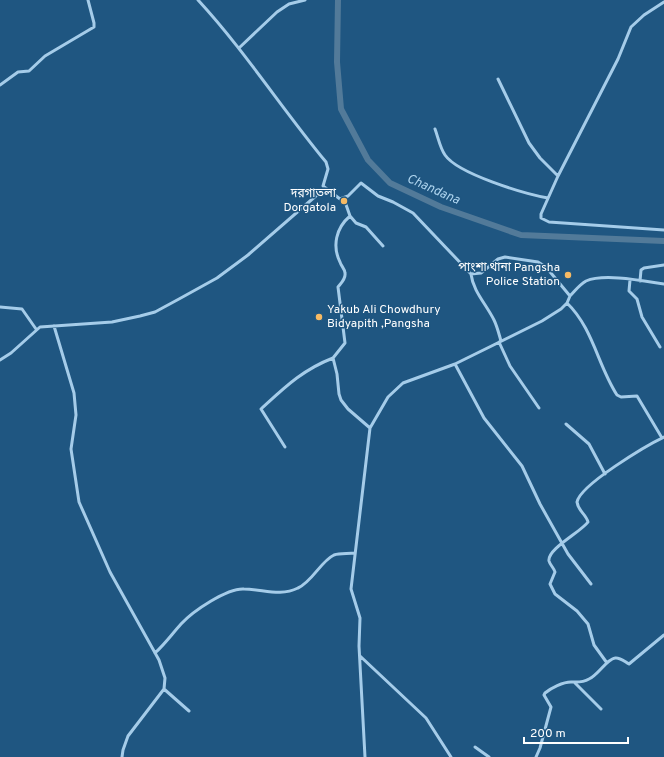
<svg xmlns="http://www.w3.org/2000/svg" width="664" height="757" font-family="Overpass,'Noto Sans Bengali',sans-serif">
	<rect width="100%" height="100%" fill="#1f5681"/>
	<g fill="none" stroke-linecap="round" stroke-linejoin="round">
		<path stroke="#527a99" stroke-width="6" d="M338,0l-1,62 4,47 27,51 22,23 51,24 80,28 143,6"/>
		<path stroke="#a5cce9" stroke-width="3" d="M198,0c47,51 84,109 128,162l2,7 -5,17 17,13 8,-3 13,-13 17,13 15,6 20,11 58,61 10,-1 17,-14 7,-2 33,5 8,5 24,29c5,-5 9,-11 16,-15 18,-8 58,0 78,3
			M664,2l-20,13 -13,12 -13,32 -60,117 -17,38v4l8,4 115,8
			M239,48l38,-36 12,-8 16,-4
			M498,79l31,64 11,15 18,18
			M0,85l18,-13 11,-1 16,-15 49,-29v-4l-6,-23
			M435,129c3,8 5,19 10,26 13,19 80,39 103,43
			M344,199l6,17c-14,12 -18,30 -10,46 1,4 5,7 5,11 1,6 -4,10 -7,14l7,56 -12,15 4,16 2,20 2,6 7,9 22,19
			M350,216l6,7 10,4 17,19
			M471,274c2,17 15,30 23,46 3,6 5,14 7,21
			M630,280l-1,11 8,8 5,18 18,30
			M640,281l1,-11 3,-2 20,-3
			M567,303c26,25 31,63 50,92l4,2 16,-1 25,42
			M0,307l22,2 14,20
			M54,326l20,67 2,22 -5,34 8,53 31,70 49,88 6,18 -1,11 -36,47 -5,14 -1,7
			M499,342l11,24 29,42
			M0,360l11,-7 29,-26 72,-5 28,-6 15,-4 24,-13 38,-21 31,-23 77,-67
			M455,364l29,54 38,48 18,38 28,50 23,30
			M566,424l23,20 16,30
			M285,447l-24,-38c23,-21 41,-39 72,-51
			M155,653c10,-9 17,-19 26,-29 12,-13 46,-36 63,-35 19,0 36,8 54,-1 14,-6 23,-27 36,-33 6,-2 14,-1 21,-2
			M360,656l66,62 25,39
			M607,663l-13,-18 -6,-21 -11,-13 -22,-17 -5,-10 5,-12c-1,-4 -5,-7 -6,-11 -2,-12 32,-29 39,-39 -2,-8 -10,-11 -11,-20 3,-17 70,-57 87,-65
			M575,683l26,26
			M164,689l25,22
			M475,747l14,10
			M365,757l-6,-111 1,-28 -9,-29 19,-161 18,-31 15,-14 52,-19 87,-43 19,-12 6,-6 3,-7
			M536,757l4,-9 11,-41 -7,-12 1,-2c6,-5 18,-11 26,-11 7,0 11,1 18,-3 9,-4 18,-20 26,-21 5,-1 10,4 14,6l35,-29"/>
	</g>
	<g fill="#f7ba64" stroke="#1f5681" stroke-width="1.5">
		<circle cx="344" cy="201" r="4"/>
		<circle cx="568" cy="275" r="4"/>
		<circle cx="319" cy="317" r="4"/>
	</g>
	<g text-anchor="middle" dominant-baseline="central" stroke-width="3" stroke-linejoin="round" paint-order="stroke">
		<g font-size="12" fill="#fff" stroke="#1f5681" text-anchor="end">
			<text x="336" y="194">দরগাতলা<tspan x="336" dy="14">Dorgatola</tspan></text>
			<text x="560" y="268">পাংশা থানা Pangsha<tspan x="560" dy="14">Police Station</tspan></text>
			<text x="327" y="310" text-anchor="start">Yakub Ali Chowdhury<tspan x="327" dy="14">Bidyapith ,Pangsha</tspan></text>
		</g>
		<g font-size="13" font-style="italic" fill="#b0d6f0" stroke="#1f5681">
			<text transform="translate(433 190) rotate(24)">Chandana</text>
		</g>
	</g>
	<path d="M524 737v6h104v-6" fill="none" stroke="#ffffff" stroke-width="2"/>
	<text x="530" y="737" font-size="12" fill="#ffffff" stroke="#1f5681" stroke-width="3" paint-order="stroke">200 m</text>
</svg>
